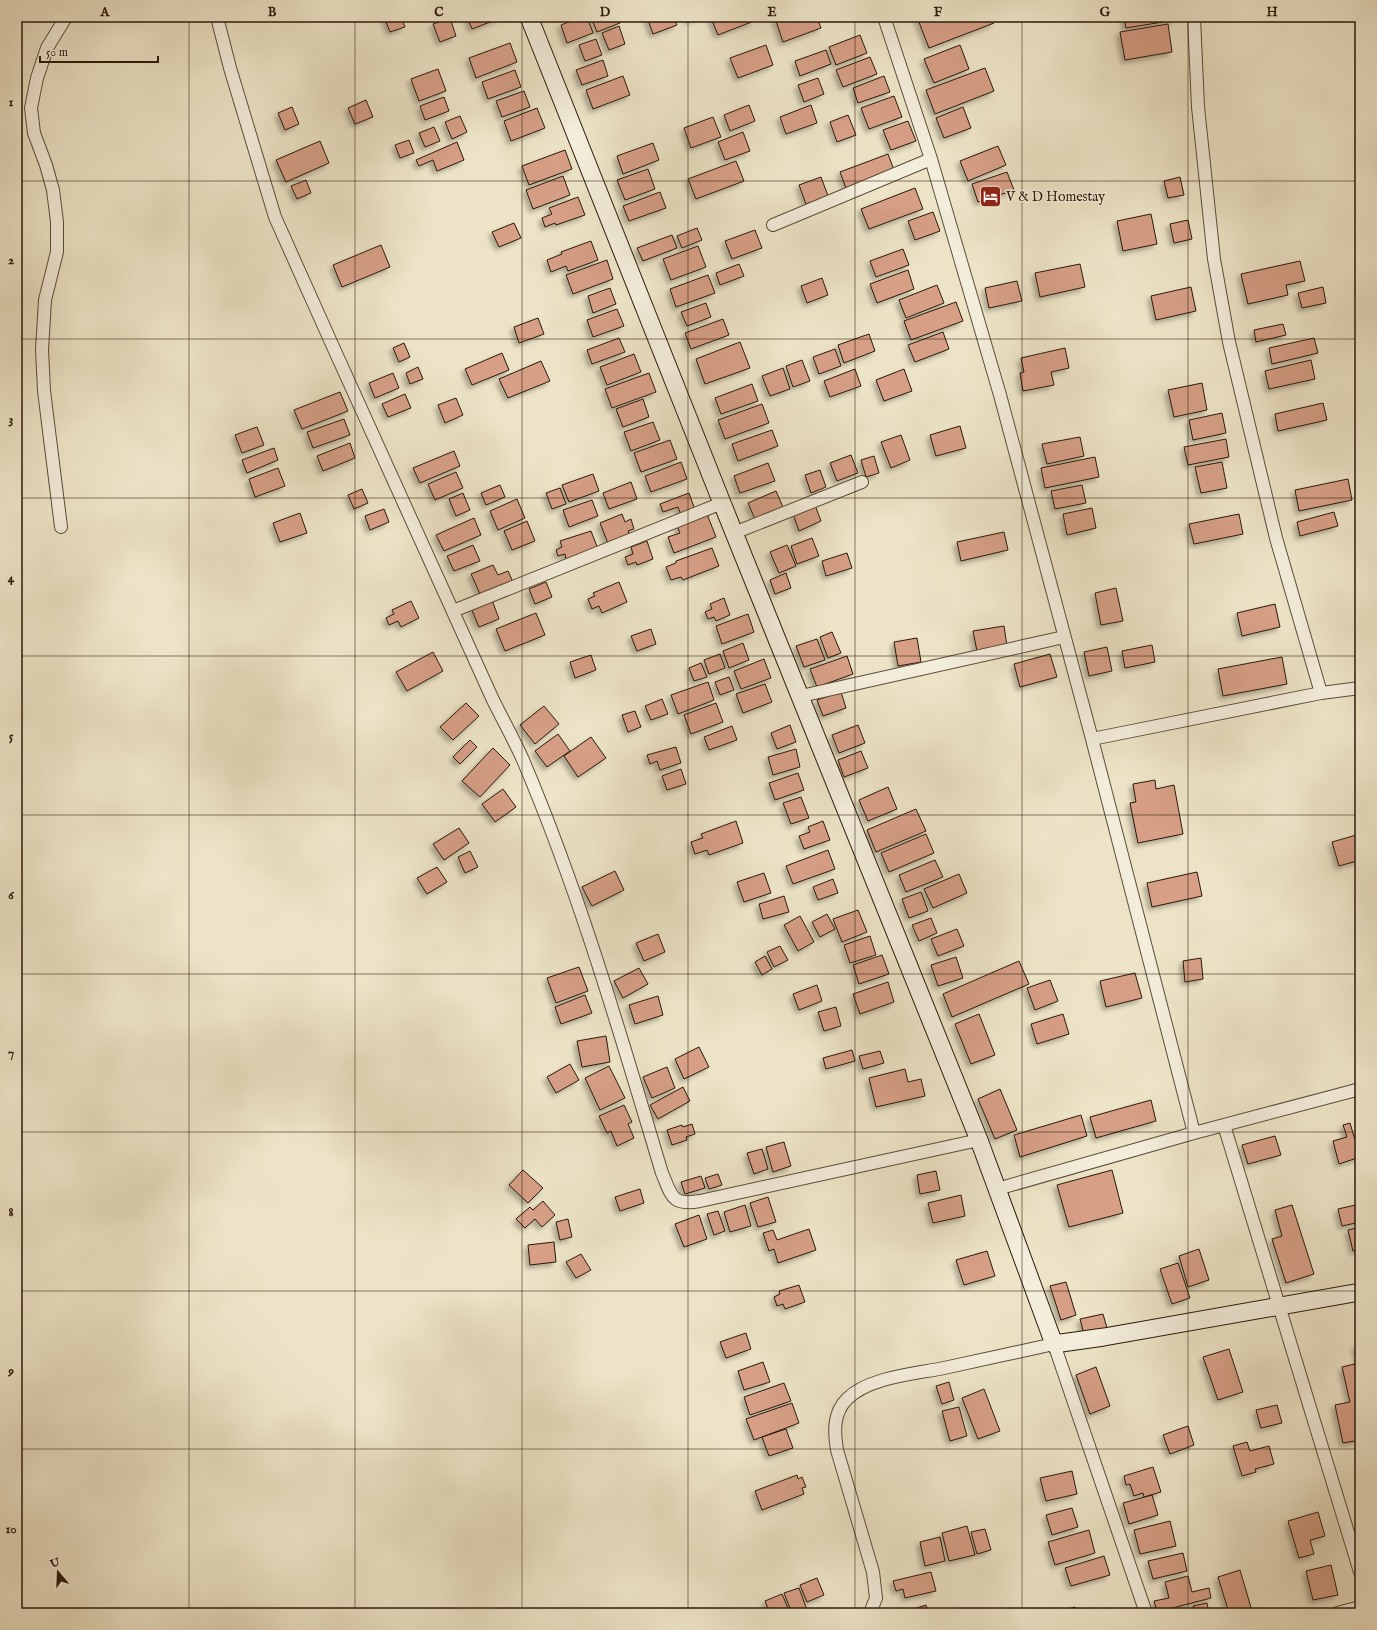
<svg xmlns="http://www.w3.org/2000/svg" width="1377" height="1630" font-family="'IM FELL English',serif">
	<defs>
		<filter id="shadow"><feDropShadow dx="-3.5" dy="3.5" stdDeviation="2" flood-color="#0004"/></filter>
	</defs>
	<rect width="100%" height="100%" fill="#ede4c7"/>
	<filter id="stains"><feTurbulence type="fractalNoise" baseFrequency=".005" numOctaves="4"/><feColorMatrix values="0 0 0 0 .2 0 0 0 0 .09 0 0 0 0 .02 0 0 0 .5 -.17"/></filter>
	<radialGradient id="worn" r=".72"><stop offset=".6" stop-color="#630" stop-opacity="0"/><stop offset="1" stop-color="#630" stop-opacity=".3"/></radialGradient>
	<path fill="#d69f86" stroke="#2b1909" filter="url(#shadow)" d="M384,17h17l4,10 -15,5z
		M467,17h36l-31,12z
		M581,17h6l6,16 -26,10 -6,-18z
		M591,17h27l2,6 -23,9z
		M647,17h26l4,8 -24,9z
		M687,17h12l-10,4z
		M714,17h39l1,4 -36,14 -7,-17z
		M776,17h41l4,11 -38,14 -8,-24z
		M917,17h75l2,6 -65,25z
		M1124,17h50l1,3 -49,8z
		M450,18l6,18 -16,6 -7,-18z
		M1168,24l4,28 -47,8 -5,-28z
		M619,26l6,18 -16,6 -7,-17z
		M860,35l7,18 -31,12 -7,-18z
		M596,39l6,16 -17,6 -6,-16z
		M510,43l7,19 -41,16 -7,-20z
		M766,45l7,20 -35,13 -8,-20z
		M960,45l9,24 -35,14 -10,-24z
		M826,50l5,14 -31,12 -5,-15z
		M870,57l7,17 -34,13 -7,-17z
		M603,60l5,16 -26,9 -6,-15z
		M985,68l9,23 -59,23 -9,-24z
		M438,69l8,22 -27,10 -8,-22z
		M515,70l6,17 -33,12 -6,-17z
		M623,76l7,19 -37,14 -7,-19z
		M884,76l6,16 -32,11 -5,-15z
		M818,78l6,16 -20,8 -6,-17z
		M524,91l6,16 -28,10 -6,-16z
		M894,96l8,21 -33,12 -8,-21z
		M444,97l5,14 -24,9 -5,-14z
		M366,100l7,17 -18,7 -7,-16z
		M749,105l6,16 -25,10 -6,-16z
		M811,105l6,18 -31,11 -6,-17z
		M292,107l7,17 -14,6 -7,-17z
		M963,107l8,21 -27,10 -8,-20z
		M537,108l8,20 -34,13 -7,-20z
		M848,115l8,20 -19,7 -7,-20z
		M460,116l7,16 -15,7 -7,-17z
		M713,117l8,20 -30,11 -7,-20z
		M908,121l8,20 -25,9 -8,-20z
		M434,127l6,14 -15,6 -6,-14z
		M743,132l7,19 -25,9 -7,-18z
		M409,140l5,13 -14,5 -5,-13z
		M320,141l9,22 -43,19 -10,-22z
		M457,142l7,18 -27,11 -4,-11 -14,6 -3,-6z
		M653,143l6,17 -36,14 -6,-18z
		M998,146l8,19 -38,16 -8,-20z
		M565,150l7,19 -43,16 -7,-19z
		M888,154l6,16 -48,18 -6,-16z
		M736,161l8,20 -48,18 -8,-20z
		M648,169l7,20 -30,11 -8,-20z
		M1007,172l7,18 -36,12 -6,-18z
		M563,176l7,19 -37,14 -7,-19z
		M821,177l7,19 -22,8 -7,-19z
		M1180,177l4,18 -16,3 -4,-17z
		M306,180l5,13 -14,6 -6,-13z
		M915,188l8,21 -54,20 -8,-20z
		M660,192l6,16 -37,13 -6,-15z
		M578,197l7,18 -29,10 -1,-2 -10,4 -3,-9 10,-4 -3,-6z
		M933,212l7,19 -25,9 -7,-19z
		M1151,214l6,30 -34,7 -6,-30z
		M1188,220l4,19 -18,4 -4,-19z
		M514,223l7,15 -22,9 -7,-15z
		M697,228l5,12 -20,8 -5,-12z
		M755,230l7,18 -30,11 -7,-18z
		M672,235l5,13 -34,13 -6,-13z
		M591,241l7,19 -30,11 -2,-5 -15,6 -4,-12 15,-6 -1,-2z
		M381,245l9,22 -48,20 -9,-22z
		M698,246l8,21 -35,13 -8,-21z
		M903,249l6,16 -33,12 -6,-16z
		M607,260l6,19 -40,15 -7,-19z
		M1300,261l5,20 -19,4 2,10 -40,9 -7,-30z
		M739,264l5,12 -24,9 -4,-12z
		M1080,264l5,23 -45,10 -5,-24z
		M908,270l6,19 -37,14 -7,-19z
		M708,275l7,18 -39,14 -6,-18z
		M822,278l6,17 -21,8 -6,-17z
		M1017,281l5,20 -33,7 -4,-20z
		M937,285l7,18 -38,15 -7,-18z
		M1191,287l5,24 -40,9 -5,-24z
		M1323,287l3,16 -24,5 -4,-15z
		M610,288l6,16 -23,9 -5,-17z
		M956,302l7,19 -52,19 -7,-19z
		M706,303l5,14 -24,9 -6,-14z
		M617,309l7,17 -31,11 -6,-17z
		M538,318l6,16 -25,9 -5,-16z
		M723,319l6,16 -38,14 -6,-16z
		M1283,324l3,11 -30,7 -2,-12z
		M943,332l6,17 -34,13 -7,-17z
		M869,334l6,17 -31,12 -6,-18z
		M619,338l6,14 -33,12 -5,-14z
		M1314,338l4,15 -46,11 -3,-16z
		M740,342l10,26 -45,16 -9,-25z
		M404,343l6,14 -11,5 -6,-14z
		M1065,348l4,20 -18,4 3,13 -31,6 -3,-18 4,-1 -3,-14z
		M835,349l6,17 -22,8 -6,-17z
		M502,353l7,17 -37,15 -7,-16z
		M634,354l7,18 -34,13 -7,-18z
		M802,360l8,21 -17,6 -7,-21z
		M1311,360l4,19 -46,10 -4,-18z
		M541,361l9,20 -42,17 -9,-19z
		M418,367l5,12 -13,5 -4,-11z
		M783,368l7,21 -20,7 -8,-20z
		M855,369l6,17 -31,11 -6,-16z
		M904,369l8,22 -28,10 -8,-21z
		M393,373l6,15 -24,10 -6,-15z
		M649,373l7,19 -44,16 -7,-19z
		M1202,383l5,27 -33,7 -6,-27z
		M752,384l6,17 -37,13 -6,-16z
		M340,392l8,19 -46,18 -8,-19z
		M405,394l6,14 -23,9 -6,-13z
		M456,398l7,17 -18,8 -7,-18z
		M643,399l6,18 -26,10 -7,-18z
		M1323,403l4,17 -49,11 -3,-17z
		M762,404l7,19 -44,16 -7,-19z
		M1222,413l4,20 -33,7 -4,-20z
		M344,419l6,16 -37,13 -6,-16z
		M653,422l7,18 -29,11 -7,-19z
		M960,426l6,22 -30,8 -6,-21z
		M257,427l7,18 -22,8 -7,-18z
		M772,430l6,16 -40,15 -6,-17z
		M901,435l9,25 -19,8 -10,-26z
		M1080,437l4,19 -37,8 -5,-20z
		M1226,439l3,18 -41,8 -4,-18z
		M670,440l7,19 -36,13 -7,-19z
		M350,443l5,15 -32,13 -6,-15z
		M274,448l4,12 -31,13 -5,-13z
		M454,451l6,15 -40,17 -7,-15z
		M851,455l7,18 -21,8 -7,-18z
		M874,456l5,17 -13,4 -5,-17z
		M1095,457l4,20 -54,11 -4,-20z
		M681,462l6,17 -36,13 -6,-16z
		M1222,462l5,26 -26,5 -6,-26z
		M768,463l7,18 -35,12 -6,-17z
		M278,468l7,18 -30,11 -6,-18z
		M820,470l6,17 -15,6 -6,-18z
		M456,472l7,16 -28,12 -7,-16z
		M593,474l6,17 -30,11 -7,-17z
		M1348,479l4,21 -53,11 -4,-21z
		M631,482l6,17 -28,10 -6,-16z
		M500,485l5,12 -19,8 -5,-12z
		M1082,485l4,18 -31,6 -4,-18z
		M560,488l6,16 -14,5 -6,-16z
		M362,489l6,14 -14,6 -6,-14z
		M776,491l7,16 -28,12 -7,-16z
		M463,493l7,17 -14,6 -7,-17z
		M689,493l6,17 -14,5 -3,-8 -15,5 -3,-8z
		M517,499l8,19 -27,12 -8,-19z
		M592,500l6,16 -29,11 -6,-17z
		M815,505l6,16 -22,10 -6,-17z
		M1092,508l4,20 -29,7 -4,-21z
		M384,509l5,13 -19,8 -5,-14z
		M1334,512l4,14 -38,10 -3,-14z
		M300,513l7,20 -27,9 -7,-19z
		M622,514l3,8 6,-3 3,10 -6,2 3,7 -22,8 -9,-23z
		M707,514l9,23 -42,16 -6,-16 12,-4 -3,-7z
		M1239,514l4,20 -49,10 -5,-20z
		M474,518l7,17 -37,16 -8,-16z
		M527,521l8,20 -23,9 -8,-19z
		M591,531l7,18 -32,11 -1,-6 -7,2 -2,-6 6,-3 -2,-6z
		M1004,532l4,18 -47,11 -4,-19z
		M812,538l7,18 -22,8 -6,-18z
		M647,541l6,18 -16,6 -1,-3 -8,3 -3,-8 8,-3 -2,-7z
		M473,545l7,16 -26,10 -7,-15z
		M787,545l9,21 -17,7 -9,-21z
		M712,548l7,18 -36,14 -2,-3 -10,3 -5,-13 10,-4v-2z
		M847,553l5,15 -26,8 -4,-15z
		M493,565l5,10 10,-4 5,11 -32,14 -10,-22z
		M786,573l5,15 -16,6 -5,-14z
		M546,582l6,15 -17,7 -6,-15z
		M619,582l8,20 -25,11 -3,-7 -7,3 -4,-10 7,-3 -2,-3z
		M1116,588l7,33 -22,4 -6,-32z
		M724,598l6,17 -14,6 -2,-4 -6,2 -3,-7 7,-3 -2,-5z
		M492,600l7,19 -20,8 -8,-19z
		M411,601l8,17 -18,9 -3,-6 -9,4 -3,-7 8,-4 -2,-4z
		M1275,604l5,23 -38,9 -5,-23z
		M536,613l9,22 -40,16 -9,-22z
		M748,614l6,18 -32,12 -6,-18z
		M1004,626l3,20 -30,5 -4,-20z
		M651,629l5,15 -19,7 -6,-15z
		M832,632l9,21 -13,5 -8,-21z
		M917,638l4,24 -23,4 -4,-24z
		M817,639l8,21 -21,7 -8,-21z
		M743,643l6,17 -20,8 -6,-17z
		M1152,645l3,17 -30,6 -3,-17z
		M1107,647l5,24 -23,5 -5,-24z
		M433,652l10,19 -36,20 -11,-19z
		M720,654l5,14 -16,6 -5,-14z
		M1050,654l7,23 -37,10 -6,-23z
		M591,655l5,15 -21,8 -5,-16z
		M847,656l6,18 -36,13 -7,-18z
		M1282,657l5,27 -64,12 -5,-27z
		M764,659l7,19 -30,11 -7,-18z
		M701,663l6,14 -13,4 -5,-13z
		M729,677l5,13 -14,5 -5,-13z
		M708,682l6,18 -36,14 -7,-19z
		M765,684l7,18 -29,11 -7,-19z
		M841,692l5,16 -23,8 -6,-16z
		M662,699l6,15 -17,6 -6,-14z
		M466,703l13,13 -26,24 -13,-13z
		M716,703l7,19 -32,12 -7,-19z
		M544,706l15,18 -24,20 -15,-19z
		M635,711l6,16 -13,5 -6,-17z
		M790,725l6,17 -19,7 -6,-16z
		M858,725l7,18 -26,10 -7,-18z
		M732,726l5,14 -28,10 -5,-13z
		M558,734l12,17 -23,16 -12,-16z
		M591,737l15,21 -28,19 -14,-21z
		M470,740l7,7 -17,17 -7,-7z
		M676,747l5,16 -21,7 -3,-9 -7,3 -3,-9z
		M493,748l17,17 -30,32 -18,-16z
		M796,749l4,18 -27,8 -5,-18z
		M861,751l7,17 -24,9 -6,-17z
		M681,769l5,15 -19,6 -5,-14z
		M798,773l6,17 -29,10 -6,-17z
		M1155,780l1,9 18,-4 9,49 -45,9 -8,-40 6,-1 -3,-18z
		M888,787l9,22 -29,12 -9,-21z
		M503,789l13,18 -21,15 -13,-18z
		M801,797l8,21 -18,6 -8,-21z
		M916,809l10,22 -50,21 -9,-22z
		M736,821l7,22 -34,12 -2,-5 -12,4 -4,-12 12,-4 -2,-4z
		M823,821l7,19 -26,9 -5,-13 11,-4 -2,-5z
		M459,828l10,15 -25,17 -11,-16z
		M926,834l8,19 -45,19 -8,-19z
		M1360,834v26l-21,6 -7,-24z
		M828,850l7,19 -42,15 -7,-18z
		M470,851l8,16 -13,6 -7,-16z
		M935,860l8,17 -37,15 -7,-17z
		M437,867l10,15 -20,12 -10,-16z
		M615,871l9,19 -32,16 -10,-19z
		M1197,872l5,24 -50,11 -5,-24z
		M764,873l7,20 -27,9 -7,-20z
		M959,874l8,19 -34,15 -9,-19z
		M833,879l5,14 -20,7 -5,-13z
		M921,892l7,19 -19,7 -7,-19z
		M784,896l5,16 -26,7 -4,-15z
		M858,910l9,22 -25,10 -9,-23z
		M827,914l8,15 -15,8 -8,-15z
		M800,916l14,26 -16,9 -14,-26z
		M931,918l6,15 -18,8 -7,-16z
		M957,929l7,17 -26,10 -7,-17z
		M658,934l7,18 -21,9 -8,-18z
		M870,936l6,19 -26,8 -6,-18z
		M780,946l8,14 -14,7 -7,-15z
		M882,955l7,19 -30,10 -6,-19z
		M765,956l7,13 -10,6 -7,-13z
		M956,957l7,21 -25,8 -7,-21z
		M1201,958l2,21 -18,3 -2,-21z
		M1019,961l10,23 -77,33 -9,-23z
		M579,967l9,24 -32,12 -9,-25z
		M639,968l9,16 -25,14 -9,-17z
		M1135,973l7,25 -36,9 -6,-26z
		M1050,980l8,21 -23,9 -8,-22z
		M888,982l6,20 -34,12 -7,-20z
		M817,985l5,16 -23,9 -6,-16z
		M585,995l7,18 -31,11 -6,-17z
		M658,996l5,19 -28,9 -6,-19z
		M836,1007l5,19 -17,5 -6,-19z
		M979,1014l16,41 -24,9 -16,-40z
		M1063,1014l6,20 -32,10 -6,-20z
		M606,1036l4,26 -28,5 -5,-26z
		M699,1047l10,20 -25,12 -9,-20z
		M852,1050l3,11 -29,8 -3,-11z
		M880,1051l4,12 -21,6 -4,-13z
		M570,1064l9,16 -23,13 -9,-16z
		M609,1066l16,32 -25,12 -15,-32z
		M667,1067l8,21 -23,10 -9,-21z
		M905,1069l3,13 13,-3 4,17 -49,11 -7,-29z
		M683,1087l7,14 -32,18 -8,-14z
		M1000,1089l17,41 -22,9 -17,-40z
		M1151,1100l5,21 -60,17 -6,-21z
		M624,1105l8,17 -4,2 6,14 -17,8 -6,-15 -4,2 -8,-17z
		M1081,1115l6,21 -67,21 -6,-22z
		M1350,1123l10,34 -21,7 -6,-23 14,-4 -4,-12z
		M692,1124l3,10 -9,3 1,3 -15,5 -5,-15 15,-5 1,2z
		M1275,1136l6,19 -33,9 -6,-19z
		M784,1142l7,24 -18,6 -7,-25z
		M762,1149l6,20 -14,5 -7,-21z
		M523,1170l20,18 -15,15 -19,-18z
		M1112,1170l11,43 -54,14 -12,-42z
		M936,1171l4,19 -20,4 -3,-19z
		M718,1174l4,11 -13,4 -4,-11z
		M701,1176l4,12 -20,6 -4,-12z
		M640,1189l4,14 -24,8 -5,-14z
		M961,1195l4,21 -32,7 -5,-20z
		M768,1197l8,25 -18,5 -8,-24z
		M543,1201l12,14 -13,12 -7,-8 -10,9 -9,-9 14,-12 3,3z
		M1360,1204v18l-18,4 -4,-17z
		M745,1205l6,21 -21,6 -6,-20z
		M1292,1205l22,69 -28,9 -14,-44 10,-3 -7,-26z
		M718,1211l7,20 -11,4 -7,-21z
		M699,1215l8,24 -23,8 -9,-23z
		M568,1219l4,18 -12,3 -4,-18z
		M1360,1227v23l-7,1 -5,-21z
		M809,1229l7,21 -38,13 -4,-14 -5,2 -6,-18 10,-3 4,10z
		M554,1242l2,20 -26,3 -2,-20z
		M1199,1249l10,31 -21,7 -9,-31z
		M987,1251l8,25 -31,9 -8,-25z
		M581,1254l10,16 -15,8 -10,-16z
		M1178,1263l12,35 -18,6 -12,-35z
		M1066,1282l10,33 -15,5 -11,-34z
		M799,1285l6,17 -20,7 -2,-5 -6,2 -3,-9 6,-3 -1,-3z
		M1103,1314l4,14 -23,6 -4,-15z
		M746,1333l5,16 -25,9 -6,-16z
		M1355,1345h5v95l-17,3 -8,-38 15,-3 -8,-35 17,-4z
		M1229,1349l14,43 -25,8 -15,-43z
		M763,1362l7,20 -26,8 -6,-19z
		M1096,1367l14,39 -20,8 -14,-39z
		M949,1382l5,18 -12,4 -6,-18z
		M784,1383l7,18 -41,14 -6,-18z
		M984,1389l16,42 -22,8 -16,-41z
		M792,1403l7,20 -45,17 -8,-21z
		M1277,1405l5,18 -21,5 -5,-18z
		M959,1407l8,29 -17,5 -8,-30z
		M1188,1426l6,19 -24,9 -7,-19z
		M786,1429l7,19 -24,8 -7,-19z
		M1247,1442l3,9 19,-5 5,18 -19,5 1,3 -14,4 -9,-30z
		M1153,1467l8,25 -17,5 -1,-4 -9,3 -4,-12 -4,1 -2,-9z
		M1072,1471l5,23 -31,7 -6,-23z
		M797,1475l1,4 4,-2 4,10 -4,1 2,6 -42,16 -7,-19z
		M1152,1495l6,20 -29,9 -6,-21z
		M1072,1508l6,19 -26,8 -6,-20z
		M1318,1512l7,24 -15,4 4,14 -15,4 -11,-37z
		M1170,1521l6,25 -36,8 -6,-24z
		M967,1526l8,29 -26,6 -7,-28z
		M985,1529l6,21 -14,4 -6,-22z
		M1089,1530l6,23 -40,12 -7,-23z
		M940,1537l5,24 -20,5 -5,-24z
		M1183,1553l4,18 -34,8 -5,-18z
		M1104,1556l6,19 -39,11 -6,-18z
		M1331,1565l7,30 -25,5 -7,-29z
		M1240,1570l12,41 -5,2h-18l-11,-36z
		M931,1572l5,19 -31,7 -2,-9 -7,2 -3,-10z
		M1188,1576l4,16 17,-4 2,10 -54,14 -3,-11 15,-3 -4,-16z
		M817,1578l7,17 -17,7 -7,-17z
		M799,1588l8,22 -9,3h-6l-8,-20z
		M782,1594l8,19h-20l-5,-12z
		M1207,1603l2,10h-14l-2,-7z
		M926,1605l2,8h-28z
		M1075,1607l2,6h-23z"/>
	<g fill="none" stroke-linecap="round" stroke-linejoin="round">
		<defs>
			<path id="street" d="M217,17l13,51 45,149 55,123 163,360c10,20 21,40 30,60 57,134 97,273 139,413 10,23 9,33 38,28l279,-61
				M884,17l47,142 69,236 92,344 229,-46 39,-5
				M1194,17l4,90 16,152 15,83 47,196 45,155
				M773,225l158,-66
				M61,527l-17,-136 -2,-41 3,-50 12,-48v-30l-4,-32 -7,-25 -12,-32 -3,-25 6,-30 10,-30 19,-31
				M734,533l128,-51
				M453,611l269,-108
				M801,696l263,-59
				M1092,739l102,394
				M1224,1125l136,447
				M997,1189l197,-56 166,-44
				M870,1613l6,-15 -3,-26 -36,-122c-3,-18 -4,-37 10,-51 22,-22 68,-25 97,-31 37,-8 73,-16 110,-24l92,269
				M1337,1613l23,-6"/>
			<path id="secondary" d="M529,17l193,486 257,637 75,204 50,-7 256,-45"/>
		</defs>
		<use href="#street" stroke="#5c4c38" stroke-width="14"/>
		<use href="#secondary" stroke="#2b1909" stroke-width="19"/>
		<use href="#street" stroke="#f3eddb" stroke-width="12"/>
		<use href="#secondary" stroke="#f3eddb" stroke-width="17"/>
	</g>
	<path fill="none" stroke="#2b1909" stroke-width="1" stroke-opacity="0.55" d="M189,17v1596M355,17v1596M522,17v1596M688,17v1596M855,17v1596M1022,17v1596M1188,17v1596M17,181h1343M17,339h1343M17,498h1343M17,656h1343M17,815h1343M17,974h1343M17,1132h1343M17,1291h1343M17,1449h1343"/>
	<defs>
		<symbol id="hotel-square" viewBox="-11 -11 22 22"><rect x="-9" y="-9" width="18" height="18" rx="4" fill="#8f2418" stroke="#f3eddb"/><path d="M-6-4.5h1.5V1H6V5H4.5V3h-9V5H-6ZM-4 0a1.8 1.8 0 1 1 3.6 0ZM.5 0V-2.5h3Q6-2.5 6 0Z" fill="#fff"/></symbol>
	</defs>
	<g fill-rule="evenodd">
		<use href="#hotel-square" x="978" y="184" width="25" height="25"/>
	</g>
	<g text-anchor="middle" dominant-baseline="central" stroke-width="3" stroke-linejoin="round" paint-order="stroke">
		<g font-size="14" fill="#2b1909" stroke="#f3eddb" text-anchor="start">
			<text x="1006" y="197">V &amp; D Homestay</text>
		</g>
	</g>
	<rect width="1377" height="1630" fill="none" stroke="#ede4c7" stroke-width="44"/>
	<g transform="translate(58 1572) rotate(341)" stroke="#f3eddb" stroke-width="3" paint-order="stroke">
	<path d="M0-3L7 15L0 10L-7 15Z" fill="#2b1909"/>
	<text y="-6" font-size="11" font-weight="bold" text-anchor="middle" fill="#2b1909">U</text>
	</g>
	<path d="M40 56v6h118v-6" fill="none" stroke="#2b1909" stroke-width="2"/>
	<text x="46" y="56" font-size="12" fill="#2b1909" stroke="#f3eddb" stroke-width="3" paint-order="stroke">50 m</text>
	<rect x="22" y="22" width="1333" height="1586" fill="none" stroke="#2b1909" stroke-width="1.5"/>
	<g font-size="13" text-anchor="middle" font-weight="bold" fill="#2b1909">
		<text x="105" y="16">A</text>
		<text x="272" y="16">B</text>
		<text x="439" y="16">C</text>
		<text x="605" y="16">D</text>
		<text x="772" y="16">E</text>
		<text x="938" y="16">F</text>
		<text x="1105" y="16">G</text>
		<text x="1272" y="16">H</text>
		<text x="11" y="106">1</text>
		<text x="11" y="264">2</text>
		<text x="11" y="423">3</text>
		<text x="11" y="582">4</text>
		<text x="11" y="740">5</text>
		<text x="11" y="899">6</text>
		<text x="11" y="1057">7</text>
		<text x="11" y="1216">8</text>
		<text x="11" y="1375">9</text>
		<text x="11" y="1533">10</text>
	</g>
	<rect width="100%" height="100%" filter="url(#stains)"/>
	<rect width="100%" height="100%" fill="url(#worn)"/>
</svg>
